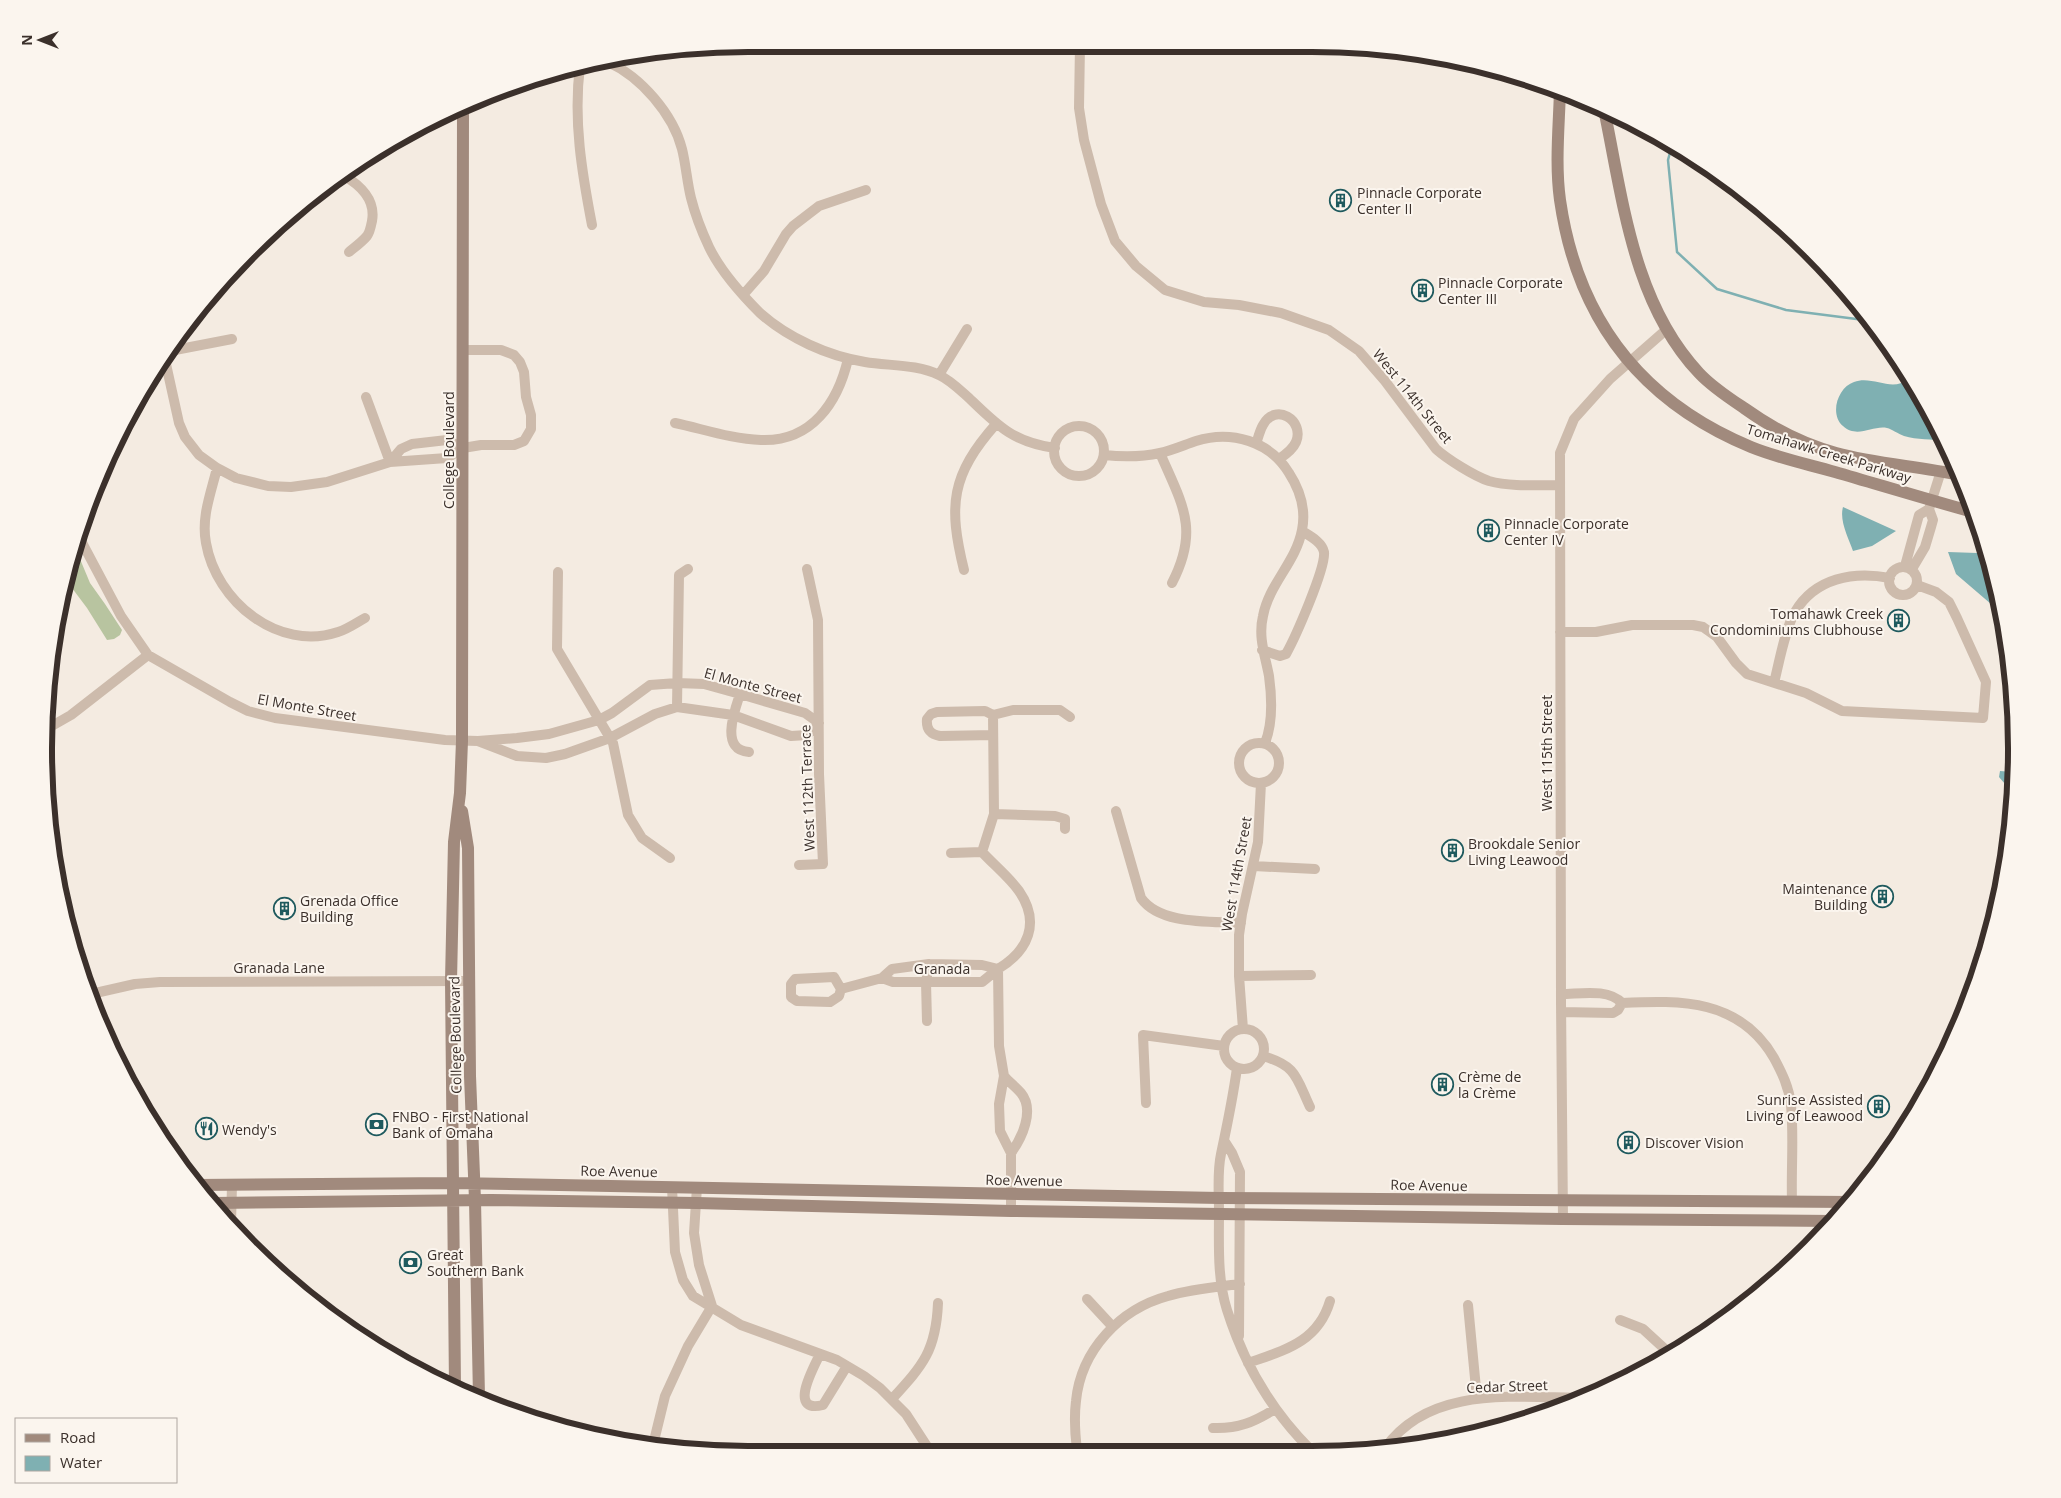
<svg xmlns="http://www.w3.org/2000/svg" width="2061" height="1498" font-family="'Open Sans',sans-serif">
	<rect width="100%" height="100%" fill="#f4ebe1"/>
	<path fill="#b8c4a0" d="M75,547l15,36 15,21 17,26 -2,5 -6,4 -7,1 -20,-32 -15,-20 2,-5 -5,-10z"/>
	<path fill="#7fb0b2" d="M1908,379l38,62c-14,-2 -29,-1 -42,-5 -6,-2 -12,-7 -17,-8 -14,-3 -30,11 -44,-2 -14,-12 -5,-39 11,-44 19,-7 38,11 54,-3z
		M1843,507l53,24 -24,15 -19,5c-4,-12 -14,-30 -10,-44z
		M1948,552l29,1 12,3 4,10 7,40 -9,-2 -35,-30z
		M2000,771l13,1v14l-8,-2 -6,-7z"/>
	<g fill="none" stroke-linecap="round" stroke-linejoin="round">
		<path stroke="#7fb0b2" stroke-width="2.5" d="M1672,145l-4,15 9,92 40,37 69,21 86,11"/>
		<path stroke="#cdbbac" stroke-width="10" d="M1080,44l-1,64 5,32 17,64 14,37 21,25 29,24 39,12 35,3 42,8 48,17 30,21 26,30 51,68c11,10 38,27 53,32 22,6 47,4 70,4
			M608,62c33,15 65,52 74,87 4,16 5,33 9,49 4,16 11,34 18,49 12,25 32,47 51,66 28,25 68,43 105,49 24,4 52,2 74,13 11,5 21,15 30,23 29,28 44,44 86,50
			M580,66c-7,54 2,107 12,159
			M343,175c17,10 33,24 29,46 -1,5 -2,11 -5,15 -5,6 -12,11 -18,16
			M743,295l21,-24 22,-37 7,-8 26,-20 47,-16
			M175,350l57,-11
			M166,364l13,59 6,14 14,18 18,13 19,10 32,8 23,1 36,-5 63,-20 57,-4 16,-10 18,-3h33l10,-4 7,-12v-14l-5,-18 -2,-25 -4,-10 -6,-7 -13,-5h-37
			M939,375l28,-46
			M366,397l24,65
			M675,423c28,6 57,16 86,17 51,2 77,-38 87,-81
			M1054 451a25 25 0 1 1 50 0a25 25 0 1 1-50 0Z
			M1256,444c2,-6 4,-14 7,-19 12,-23 42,-5 33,17 -3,7 -11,13 -17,17
			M1160,453c22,51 40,76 12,130
			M1104,455c18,2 38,2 56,-2 13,-3 24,-8 36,-12 35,-11 74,0 93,32 11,17 17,37 13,57 -6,32 -33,54 -39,86 -5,21 2,39 6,60 3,22 4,47 -4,67
			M390,462l11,-13 11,-5 35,-4 16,8
			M217,468c-6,25 -16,49 -11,75 10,58 72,109 132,89 10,-3 18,-9 27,-14
			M78,535l43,81 27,39 82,47 18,9 27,7 170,22 33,1 39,-3 32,-4 50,-14 13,-7 38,-28 27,-2 27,1 36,10 65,19 14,10 -12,12 -16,1 -58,-21 -56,-8 -22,7 -45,24 -45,16 -19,4 -29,-2 -39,-15
			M1905,566l14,-51 10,-6
			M1889 581a14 14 0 1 1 28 0a14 14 0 1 1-28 0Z
			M1912,569l13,-22 6,-20 2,-7 -4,-11 12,-38
			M964,570c-16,-65 -13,-95 32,-146
			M558,572l-1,77 56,94 15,72 14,23 28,20
			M1560,632h36l36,-7h61l10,2 14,10 19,26 11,11 59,19 36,18 141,7 3,-36 -29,-64 -8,-16 -13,-10 -19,-7
			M1262,650l18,6 6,-2c9,-16 40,-86 38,-102 -2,-10 -14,-16 -22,-21
			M1774,683c5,-20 11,-54 21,-71 20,-34 58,-41 95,-34
			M740,694c-6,18 -20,56 9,58
			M677,707l2,-132 9,-6
			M993,715l1,99 -12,38c12,13 27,25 37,39 22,32 9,60 -21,78l1,77 5,30 -5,28 1,27 11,22v58
			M50,727l21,-12 77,-60
			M993,735l-53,1c-10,-2 -14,-7 -13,-17l4,-5 6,-2 48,-1 8,4 20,-5h47l10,7
			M1239 763a20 20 0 1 1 40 0a20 20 0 1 1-40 0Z
			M1116,811l25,87c19,27 69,23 100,25
			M994,814l61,2 10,3v10
			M951,853l31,-1
			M799,865l24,-1 -4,-90 -1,-154 -11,-51
			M1254,866l61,3
			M1239,976l72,-1
			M834,977l7,12 -2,7 -9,6 -33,-1 -6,-4v-13l4,-5z
			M882,978l11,4h89l16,-13
			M841,989l41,-11 10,-9 37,-5 53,1 16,4
			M91,994l44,-10 25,-2 309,-1
			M1561,994c19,0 47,-6 61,9
			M1622,1003c59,-3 118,-4 152,55 8,15 15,29 17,47 3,31 0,64 1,96
			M1561,1012l52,1 5,-3 4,-7
			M927,1021l-1,-39 3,-18
			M1224 1049a20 20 0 1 1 40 0a20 20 0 1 1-40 0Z
			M1243,1029l-4,-53v-41l3,-21 16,-72 3,-59
			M1263,1056c34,10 33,21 47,51
			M1237,1068c-4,29 -10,58 -16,86 -4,18 -2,39 -2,57 0,32 -2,68 8,99 17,54 43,99 83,139
			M1004,1076c5,6 12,11 17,17 14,17 1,45 -10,60
			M1146,1103l-3,-68 81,11
			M1225,1142l7,11 8,19 -1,164
			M672,1187l3,65 8,28 10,16 48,29 96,35 27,16 16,12 26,26 24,37
			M697,1187l-3,46 5,32 13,41
			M1563,1219l-2,-217 -1,-549 14,-34 36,-40 57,-50
			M231,1223l1,-38
			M1087,1299l25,27
			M1468,1305l9,94
			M1620,1320l23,9 24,22
			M820,1354c-6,13 -33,60 3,51l24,-39
			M1248,1363c37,-13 70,-21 82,-62
			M892,1399c31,-34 44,-48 46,-96
			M1213,1428c25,1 41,-6 62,-19
			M653,1445l12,-49 23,-50 24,-40
			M1385,1448c46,-64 133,-50 202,-50
			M1077,1450c-2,-16 -3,-33 -1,-49 5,-51 44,-92 92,-105 23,-7 48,-9 72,-12"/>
		<path stroke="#a18a7d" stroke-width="12" d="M1560,90c-1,36 -5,74 0,110 17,118 80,201 191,247 27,11 56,17 84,25 45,13 91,27 138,40
			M1604,109c19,91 29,194 95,264 13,14 30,25 45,35 28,20 58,36 92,45 40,11 82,13 123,22
			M462,811l6,37 2,228 5,124 4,197
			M196,1185l258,-2 765,15 632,4
			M213,1203l278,-3 206,3 314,8 552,8 272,2
			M455,1388l-4,-407 3,-139 6,-49 2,-52 1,-634"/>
	</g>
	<defs>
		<symbol id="building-ring" viewBox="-11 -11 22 22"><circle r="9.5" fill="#fbf5ee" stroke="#1f5a5e" stroke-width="1.5"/><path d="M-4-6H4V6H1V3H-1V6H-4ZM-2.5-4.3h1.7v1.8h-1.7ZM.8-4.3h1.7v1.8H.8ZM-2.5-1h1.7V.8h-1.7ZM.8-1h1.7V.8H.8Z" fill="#1f5a5e"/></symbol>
		<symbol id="bank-ring" viewBox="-11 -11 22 22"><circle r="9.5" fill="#fbf5ee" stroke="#1f5a5e" stroke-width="1.5"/><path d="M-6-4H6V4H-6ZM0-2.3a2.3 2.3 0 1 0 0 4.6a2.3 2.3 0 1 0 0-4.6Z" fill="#1f5a5e"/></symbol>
		<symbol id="restaurant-ring" viewBox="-11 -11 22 22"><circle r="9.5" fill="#fbf5ee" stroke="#1f5a5e" stroke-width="1.5"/><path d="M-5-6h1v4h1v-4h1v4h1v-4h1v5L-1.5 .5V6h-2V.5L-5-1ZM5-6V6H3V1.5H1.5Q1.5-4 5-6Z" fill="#1f5a5e"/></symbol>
	</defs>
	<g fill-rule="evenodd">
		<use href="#building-ring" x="1328" y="188" width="25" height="25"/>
		<use href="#building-ring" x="1410" y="278" width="25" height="25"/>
		<use href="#building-ring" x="1476" y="518" width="25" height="25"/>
		<use href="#building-ring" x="1886" y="608" width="25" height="25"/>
		<use href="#building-ring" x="1440" y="838" width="25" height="25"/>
		<use href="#building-ring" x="1870" y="884" width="25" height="25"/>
		<use href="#building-ring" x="272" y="896" width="25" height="25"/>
		<use href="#building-ring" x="1430" y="1072" width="25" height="25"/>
		<use href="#building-ring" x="1866" y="1094" width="25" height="25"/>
		<use href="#bank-ring" x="364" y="1112" width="25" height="25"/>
		<use href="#restaurant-ring" x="194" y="1116" width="25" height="25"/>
		<use href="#building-ring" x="1616" y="1130" width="25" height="25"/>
		<use href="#bank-ring" x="398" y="1250" width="25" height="25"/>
	</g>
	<g text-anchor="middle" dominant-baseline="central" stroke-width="4" stroke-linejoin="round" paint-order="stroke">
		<g font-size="14" fill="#3b302b" stroke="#fbf5ee" text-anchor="start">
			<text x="1357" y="192">Pinnacle Corporate<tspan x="1357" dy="16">Center II</tspan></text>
			<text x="1438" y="282">Pinnacle Corporate<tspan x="1438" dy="16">Center III</tspan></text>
			<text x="1504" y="523">Pinnacle Corporate<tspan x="1504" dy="16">Center IV</tspan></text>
			<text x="1883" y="613" text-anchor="end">Tomahawk Creek<tspan x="1883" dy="16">Condominiums Clubhouse</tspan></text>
			<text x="1468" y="843">Brookdale Senior<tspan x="1468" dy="16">Living Leawood</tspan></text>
			<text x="1867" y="888" text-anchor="end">Maintenance<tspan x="1867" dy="16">Building</tspan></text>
			<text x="300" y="900">Grenada Office<tspan x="300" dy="16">Building</tspan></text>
			<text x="1458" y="1076">Crème de<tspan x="1458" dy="16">la Crème</tspan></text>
			<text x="1863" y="1099" text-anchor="end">Sunrise Assisted<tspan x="1863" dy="16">Living of Leawood</tspan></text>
			<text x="392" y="1116">FNBO - First National<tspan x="392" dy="16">Bank of Omaha</tspan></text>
			<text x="222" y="1129">Wendy's</text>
			<text x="1645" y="1142">Discover Vision</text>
			<text x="427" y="1254">Great<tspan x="427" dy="16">Southern Bank</tspan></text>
		</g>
		<g font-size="14" fill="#3b302b" stroke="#fbf5ee">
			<text transform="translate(1413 396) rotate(51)">West 114th Street</text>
			<text transform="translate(448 450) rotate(-90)">College Boulevard</text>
			<text transform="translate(1829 453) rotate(17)">Tomahawk Creek Parkway</text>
			<text transform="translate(753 685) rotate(15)">El Monte Street</text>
			<text transform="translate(307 707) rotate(10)">El Monte Street</text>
			<text transform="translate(1546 753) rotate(-90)">West 115th Street</text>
			<text transform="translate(807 788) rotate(-92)">West 112th Terrace</text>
			<text transform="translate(1236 874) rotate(-80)">West 114th Street</text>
			<text x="279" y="967">Granada Lane</text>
			<text x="942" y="968">Granada</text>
			<text transform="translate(455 1035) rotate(-91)">College Boulevard</text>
			<text transform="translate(619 1171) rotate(1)">Roe Avenue</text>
			<text transform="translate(1024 1180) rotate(1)">Roe Avenue</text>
			<text transform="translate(1429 1185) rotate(1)">Roe Avenue</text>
			<text transform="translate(1507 1386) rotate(-2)">Cedar Street</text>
		</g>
	</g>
	<path d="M0 0H2061V1498H0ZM748 52H1312A696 696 0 0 1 2008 748V750A696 696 0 0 1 1312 1446H748A696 696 0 0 1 52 750V748A696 696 0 0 1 748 52Z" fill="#fbf5ee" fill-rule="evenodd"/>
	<path fill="none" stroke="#3b302b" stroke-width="6" d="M748 52H1312A696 696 0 0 1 2008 748V750A696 696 0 0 1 1312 1446H748A696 696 0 0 1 52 750V748A696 696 0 0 1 748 52Z"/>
	<rect x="15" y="1418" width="162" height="65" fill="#fbf5ee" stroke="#aea6a0"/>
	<rect x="25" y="1434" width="25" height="8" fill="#a18a7d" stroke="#aea6a0"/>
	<text x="60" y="1443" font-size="15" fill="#3b302b">Road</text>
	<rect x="25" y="1456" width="25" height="15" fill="#7fb0b2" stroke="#aea6a0"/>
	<text x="60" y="1468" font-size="15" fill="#3b302b">Water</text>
	<g transform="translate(40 40) rotate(270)" stroke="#fbf5ee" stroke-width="4" paint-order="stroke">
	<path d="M0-4L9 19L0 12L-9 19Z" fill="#3b302b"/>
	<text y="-8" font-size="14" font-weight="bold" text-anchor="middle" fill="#3b302b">N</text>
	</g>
</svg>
